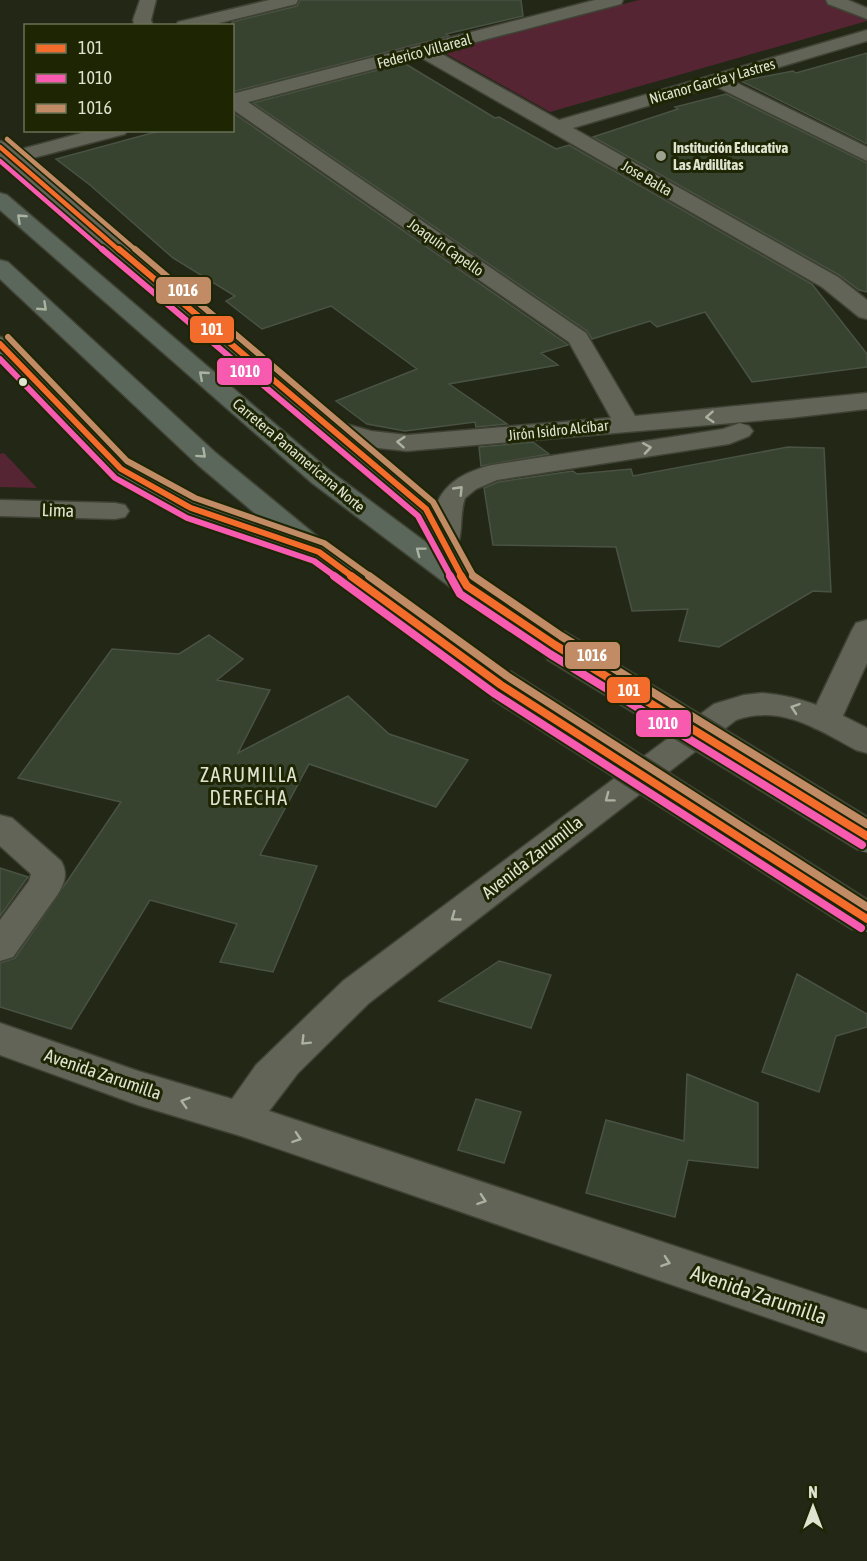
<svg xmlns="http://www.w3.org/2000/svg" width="867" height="1561" font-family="'Asap Condensed',sans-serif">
	<rect width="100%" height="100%" fill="#232715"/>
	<path fill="#552533" d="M639,0h185l43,18v3l-317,91 -109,-61z
		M4,453l33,35 -37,-1v-33z"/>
	<path fill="#37432e" stroke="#4a5243" stroke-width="1.5" d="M300,0h221l2,16 -77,18 3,2 -217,56v-70l65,-16z
		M867,53v91l-126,-63 52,-10 3,2z
		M404,63l91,55 4,-1 57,32 13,-4 243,139 55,70v13l-115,15 -47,-70 -48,15 -7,-6 -58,18 -5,-8 -334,-228z
		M726,94l141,69v129l-8,-2 -20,-15 -246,-138 85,-28 -3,-2z
		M232,112l335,232 1,1 -27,8 17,12 -109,19 58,40 -31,3 -1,-5 -70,9 -38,-7 -31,-23 81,-32 -86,-63 -69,23 -36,-28 9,-5 -62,-38 -83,-73 -34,-26 107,-29h69z
		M533,442l16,12 -68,12 -2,-19z
		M788,447l36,1 7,144 -18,-1 -94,56 -40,-6 9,-32 -56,2 -16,-64 -123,-2 -9,-57 14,-6 75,-11 4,3 54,-5 2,7z
		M209,635l34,24 -26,21 53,10 -32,63 110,-57 41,38 79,26 -32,47 -127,-43 -49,91 57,11 -44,106 -53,-10 17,-38 -87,-24 -79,129 -71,-22v-44l15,-5 106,-156 -103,-24 94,-129 67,5z
		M0,868l28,9 -28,39z
		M499,961l52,14 -20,53 -92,-27z
		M797,974l70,40v13l-31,9 -17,56 -57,-20z
		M687,1074l71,29v65l-70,-8 -13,57 -89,-24 20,-73 78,21z
		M476,1099l45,13 -17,51 -46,-13z"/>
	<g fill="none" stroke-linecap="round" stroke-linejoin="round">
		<defs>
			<path id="street" d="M140,0h16l-5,20 2,6h-18l-2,-6z
				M269,0h29l-2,4 -89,22h-31l2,-4z
				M595,0h28l-2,4 -183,48 121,68 308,-90v11l-134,40 134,66v14l-152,-75 -142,42 265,149 29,23v19l-8,-2 -37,-30 -402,-230 -172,45 338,231 49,83 232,-23v16l-78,9 -382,33 -38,-4 -50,-15 -4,-5 4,-5 9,-3 43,12 36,4 204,-17 -42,-76 -337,-233v-15z
				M826,0h22l19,8v11l-39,-15z
				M93,130h34l-2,4 -115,30 -7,-2 -3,-4 3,-4z
				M740,423l9,3 4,5 -4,5 -20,8 -232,36 -21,9 -11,9c-6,16 -1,38 -10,52l-10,2 -10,-2c-6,-8 -4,-17 -3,-27 4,-36 28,-50 60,-58l231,-36z
				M0,500l115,3 10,2 4,6 -4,6 -10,2 -115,-3z
				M867,620v43l-26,57 -5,8 -11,3 -11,-3 -5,-8 43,-90 4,-7z
				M0,815l12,3 49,43c7,12 4,21 -3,33l-45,63 -13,4v-41l29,-39 2,-7 -31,-28z"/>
			<path id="secondary" d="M0,141l7,2 330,279 4,5 -4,5 -9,3 -9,-3 -319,-275z
				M762,693c39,3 71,17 105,35v25l-11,-3c-38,-21 -76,-46 -120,-30l-367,283 -71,70 -29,38 598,199v42l-626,-216 -103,-31 -138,-50v-32l138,48 94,28 24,-34 87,-84 371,-277 30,-9z"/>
			<path id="highway" d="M0,193l7,2 323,276 101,75 -16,-33 -100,-86 4,-5 9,-3 9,3 99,81 41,77 89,58 4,7 -4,7 -11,3 -11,-3 -87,-60 -145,-109 -312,-273z
				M0,260l8,2 208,191 113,93 183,132 5,7 -5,7 -11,3 -11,-3 -187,-139 -13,-2 -109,-37 -69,-39 -112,-117v-21l8,2 122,124 71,39 69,24 -72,-61 -198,-186z"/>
		</defs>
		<use href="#street" stroke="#3f4234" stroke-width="3"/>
		<use href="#secondary" stroke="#3f4234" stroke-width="3"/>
		<use href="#highway" stroke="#3f4234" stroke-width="3"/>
		<use href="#street" fill="#616457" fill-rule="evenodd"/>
		<use href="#secondary" fill="#616457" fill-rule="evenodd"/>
		<use href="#highway" fill="#5b675a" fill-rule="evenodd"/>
		<defs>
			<path id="highway-bridge" d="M555,645l312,191
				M501,685l361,231"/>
		</defs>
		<use href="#highway-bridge" stroke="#3f4234" stroke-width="36" stroke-linecap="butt"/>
		<use href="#highway-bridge" stroke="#5b675a" stroke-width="33"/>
		<defs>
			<path id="bus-1-far2" d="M0,147l120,104"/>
			<path id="bus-1-far1" d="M119,249l307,260 36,68
				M0,344l121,125 70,39 128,44 34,25"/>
			<path id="bus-1" d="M351,576l150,109 366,234
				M461,576l6,10 88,59 312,191"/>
			<path id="bus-2-far2" d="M0,161l104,90"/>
			<path id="bus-2-far1" d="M102,249l316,267 33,61
				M0,359l115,119 72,40 127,43 22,16"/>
			<path id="bus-2" d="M334,576l161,118 366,234
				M450,576l10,18 90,60 312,191"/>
			<path id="bus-3-far2" d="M7,139l130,112"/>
			<path id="bus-3-far1" d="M135,249l298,253 41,75
				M8,337l119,124 68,37 129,45 47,34"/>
			<path id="bus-3" d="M369,576l138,100 360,231
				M473,576l88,60 306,188"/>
		</defs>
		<use href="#bus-1-far2" stroke="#1d2503" stroke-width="8"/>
		<use href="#bus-1-far1" stroke="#1d2503" stroke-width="10"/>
		<use href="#bus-1" stroke="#1d2503" stroke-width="12"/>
		<use href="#bus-2-far2" stroke="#1d2503" stroke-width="8"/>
		<use href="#bus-2-far1" stroke="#1d2503" stroke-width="10"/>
		<use href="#bus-2" stroke="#1d2503" stroke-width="12"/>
		<use href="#bus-3-far2" stroke="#1d2503" stroke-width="8"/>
		<use href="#bus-3-far1" stroke="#1d2503" stroke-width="10"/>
		<use href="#bus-3" stroke="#1d2503" stroke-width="12"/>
		<use href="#bus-1-far2" stroke="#f36c2b" stroke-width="4.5"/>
		<use href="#bus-1-far1" stroke="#f36c2b" stroke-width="6"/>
		<use href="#bus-1" stroke="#f36c2b" stroke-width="8"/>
		<use href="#bus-2-far2" stroke="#f75aaf" stroke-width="4.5"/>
		<use href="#bus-2-far1" stroke="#f75aaf" stroke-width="6"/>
		<use href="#bus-2" stroke="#f75aaf" stroke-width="8"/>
		<use href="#bus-3-far2" stroke="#c18c65" stroke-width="4.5"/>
		<use href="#bus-3-far1" stroke="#c18c65" stroke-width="6"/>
		<use href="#bus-3" stroke="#c18c65" stroke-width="8"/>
	</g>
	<defs><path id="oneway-chevron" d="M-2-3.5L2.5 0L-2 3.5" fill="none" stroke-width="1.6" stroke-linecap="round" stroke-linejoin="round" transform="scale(1.5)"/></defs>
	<g stroke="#aab2a1">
		<use href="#oneway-chevron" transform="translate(21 218) rotate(-137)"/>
		<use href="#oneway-chevron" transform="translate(43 307) rotate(43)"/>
		<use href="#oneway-chevron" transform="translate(203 375) rotate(-139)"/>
		<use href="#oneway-chevron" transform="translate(202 454) rotate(42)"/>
		<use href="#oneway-chevron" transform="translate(420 551) rotate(-143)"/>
	</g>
	<g stroke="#acb1a0">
		<use href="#oneway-chevron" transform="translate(710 417) rotate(176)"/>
		<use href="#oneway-chevron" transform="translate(401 442) rotate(-176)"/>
		<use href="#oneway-chevron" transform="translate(647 448) rotate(-9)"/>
		<use href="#oneway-chevron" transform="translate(459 490) rotate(-46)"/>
		<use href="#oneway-chevron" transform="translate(795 708) rotate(-161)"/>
		<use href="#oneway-chevron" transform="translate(609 798) rotate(143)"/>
		<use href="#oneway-chevron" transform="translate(455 917) rotate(144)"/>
		<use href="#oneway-chevron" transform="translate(305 1041) rotate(135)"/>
		<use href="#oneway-chevron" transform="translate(185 1102) rotate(-163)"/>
		<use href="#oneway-chevron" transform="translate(297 1138) rotate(19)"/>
		<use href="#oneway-chevron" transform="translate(482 1200) rotate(19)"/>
		<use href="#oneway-chevron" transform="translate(666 1262) rotate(19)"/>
	</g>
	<circle fill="#9da28f" stroke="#1d2503" stroke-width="2" cx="661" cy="156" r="6"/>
	<circle fill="#dee4d0" stroke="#1d2503" stroke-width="2" cx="23" cy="382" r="5"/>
	<g text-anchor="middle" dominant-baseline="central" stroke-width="6" stroke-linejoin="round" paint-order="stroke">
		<g font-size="15" fill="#dee4d0" stroke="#1d2503">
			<text transform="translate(424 51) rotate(-15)">Federico Villareal</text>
			<text transform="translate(712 81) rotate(-16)">Nicanor García y Lastres</text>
			<text transform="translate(647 178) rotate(30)">Jose Balta</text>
			<text transform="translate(446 247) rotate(35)">Joaquín Capello</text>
			<text transform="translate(558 430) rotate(-6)">Jirón Isidro Alcíbar</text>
			<text transform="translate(299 455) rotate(40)">Carretera Panamericana Norte</text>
		</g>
		<g font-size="15" font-weight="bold" fill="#dee4d0" stroke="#1d2503" text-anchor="start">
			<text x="673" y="147">Institución Educativa<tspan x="673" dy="17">Las Ardillitas</tspan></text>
		</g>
		<g font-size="18" fill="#dee4d0" stroke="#1d2503">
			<text transform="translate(58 510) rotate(2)">Lima</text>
			<text transform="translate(532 857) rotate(-38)">Avenida Zarumilla</text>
			<text transform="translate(103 1074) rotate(19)">Avenida Zarumilla</text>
		</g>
		<g font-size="20" letter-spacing="1.5" fill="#dee4d0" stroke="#1d2503">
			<text x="249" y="774">ZARUMILLA<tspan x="249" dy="23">DERECHA</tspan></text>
		</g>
		<g font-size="21" fill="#dee4d0" stroke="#1d2503">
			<text transform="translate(759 1294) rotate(19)">Avenida Zarumilla</text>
		</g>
	</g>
	<g stroke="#1d2503" stroke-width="2">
		<rect x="155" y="276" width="57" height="29" rx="6" fill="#c18c65"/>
		<rect x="189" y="315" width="46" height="29" rx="6" fill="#f36c2b"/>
		<rect x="216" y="357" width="57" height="29" rx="6" fill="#f75aaf"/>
		<rect x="564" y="641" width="57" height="29" rx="6" fill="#c18c65"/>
		<rect x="606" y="676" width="45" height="28" rx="6" fill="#f36c2b"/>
		<rect x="635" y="709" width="57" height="29" rx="6" fill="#f75aaf"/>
	</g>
	<g font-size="16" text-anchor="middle" font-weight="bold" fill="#fff">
		<text x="183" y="296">1016</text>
		<text x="212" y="335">101</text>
		<text x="245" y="377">1010</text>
		<text x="592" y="661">1016</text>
		<text x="629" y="696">101</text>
		<text x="663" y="729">1010</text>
	</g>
	<rect x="24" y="24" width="210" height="108" fill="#1d2503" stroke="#6a7155" stroke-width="1.5"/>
	<rect x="36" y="44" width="30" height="9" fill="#f36c2b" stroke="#6a7155" stroke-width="1.5"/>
	<text x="78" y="54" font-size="18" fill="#dee4d0">101</text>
	<rect x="36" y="74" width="30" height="9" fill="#f75aaf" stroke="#6a7155" stroke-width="1.5"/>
	<text x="78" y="84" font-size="18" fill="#dee4d0">1010</text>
	<rect x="36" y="104" width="30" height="9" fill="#c18c65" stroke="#6a7155" stroke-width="1.5"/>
	<text x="78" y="114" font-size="18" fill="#dee4d0">1016</text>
	<g transform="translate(813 1507)" stroke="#1d2503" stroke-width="4.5" paint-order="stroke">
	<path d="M0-4.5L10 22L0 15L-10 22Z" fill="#dee4d0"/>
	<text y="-9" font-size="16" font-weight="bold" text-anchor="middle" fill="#dee4d0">N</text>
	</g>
</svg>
